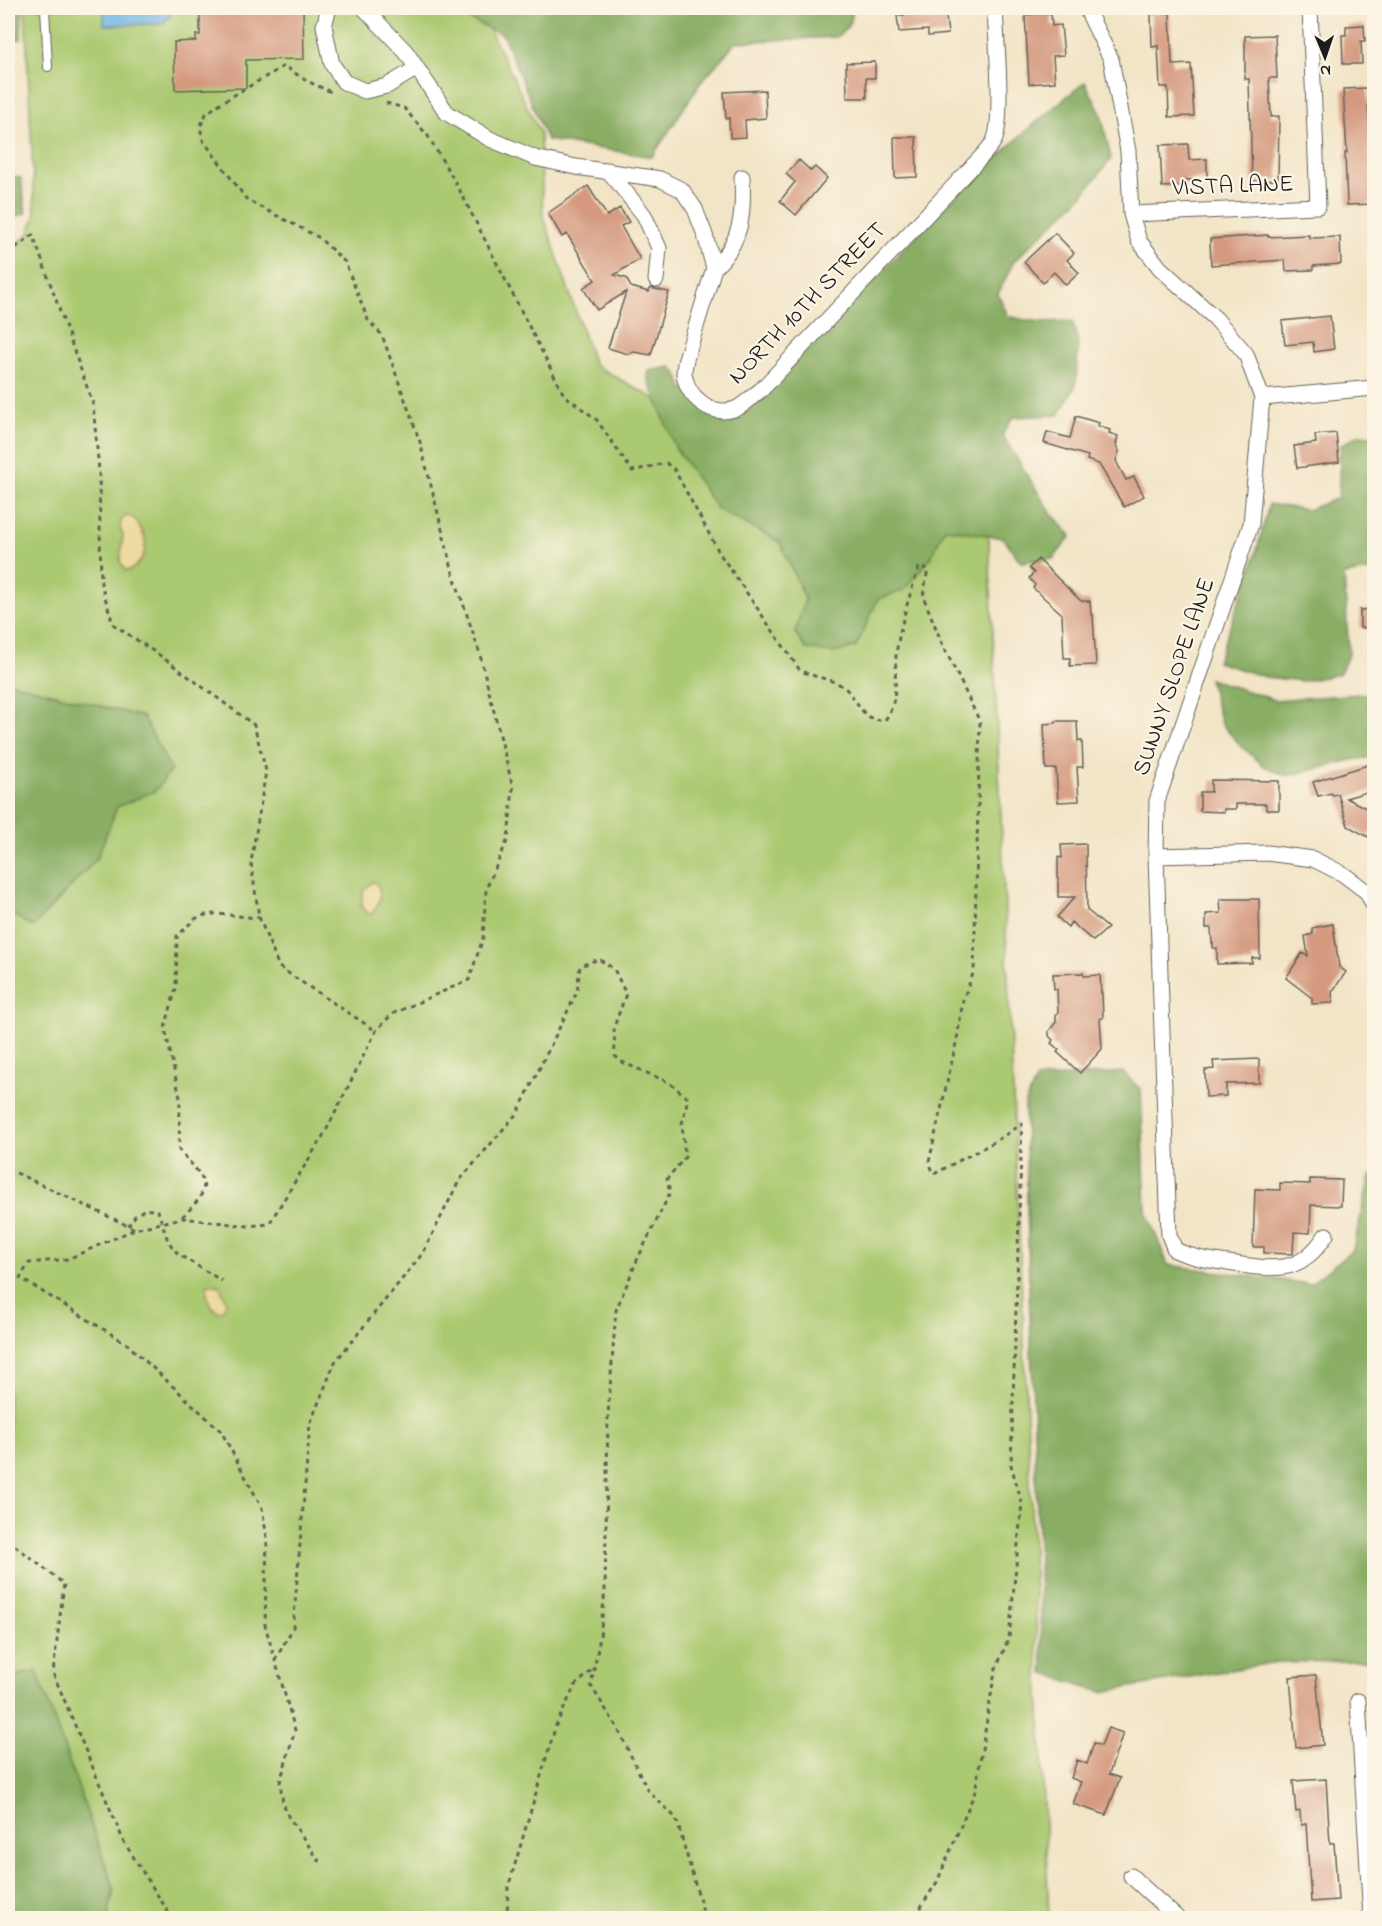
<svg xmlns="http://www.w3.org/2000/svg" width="1382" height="1926" font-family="'Indie Flower',sans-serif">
	<rect width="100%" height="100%" fill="#fcf5e5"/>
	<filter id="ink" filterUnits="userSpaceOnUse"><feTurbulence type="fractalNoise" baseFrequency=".0167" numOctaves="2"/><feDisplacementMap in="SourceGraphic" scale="12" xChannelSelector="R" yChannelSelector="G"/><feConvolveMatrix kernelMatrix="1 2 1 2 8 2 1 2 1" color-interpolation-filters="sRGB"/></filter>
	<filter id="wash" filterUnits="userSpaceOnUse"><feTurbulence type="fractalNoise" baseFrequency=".008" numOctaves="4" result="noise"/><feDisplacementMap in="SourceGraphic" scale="24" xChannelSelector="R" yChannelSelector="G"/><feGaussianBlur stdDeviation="1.35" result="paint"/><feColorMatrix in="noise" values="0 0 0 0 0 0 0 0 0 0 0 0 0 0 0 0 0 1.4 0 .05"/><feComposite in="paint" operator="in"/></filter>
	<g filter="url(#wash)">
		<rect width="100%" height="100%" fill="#f2e4c6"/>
		<path fill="#abc971" stroke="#647246" stroke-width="1.5" d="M25,8h454l61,125 3,82 51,150 103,57 56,-2 221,-222 75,1720h-1041v-1669l20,-14 7,-18z"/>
		<path fill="#88ad63" stroke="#526440" stroke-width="1.5" d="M8,8h14l-1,31 -13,1z
			M446,8h407c0,14 -6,21 -17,29l-100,5 -35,40 -49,75 -105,-17 -44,-105z
			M1085,82l16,32 10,45 -31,39 -66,63 -16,33 10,22c22,7 42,6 64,5l6,21 -2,43 -17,30 -46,2 -11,18 47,75 22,26 -18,23 -32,3 -18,-24 -58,-10 -14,29 -27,33 -26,9 -22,48 -23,6 -27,-4 -11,-16 10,-34 -25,-57 -63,-33 -42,-62 -27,-68 1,-8 22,-4 5,5 7,15 38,28 28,-5c109,-112 213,-231 336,-328z
			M8,176l13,2 5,35 -18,6z
			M1358,435l16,1v134l-30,5 5,79 -10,20 -35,7 -39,-4 -48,-15 37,-101 15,-57 39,6 30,-12 3,-53z
			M1209,679l66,21 99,-7v64l-22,3 -65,16 -23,-10 -23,-20 -20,-23z
			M8,682l135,35 28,53 -16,21 -38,16 -20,51 -64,69 -25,-15z
			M1123,1072l18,18 5,121 22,54 142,19 43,-34 17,-75h4v486l-97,1 -175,30 -59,-19 -14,-381 -4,-189 12,-24z
			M37,1671l77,217 -6,30h-100v-237l4,-4z"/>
		<path fill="#eeda9e" stroke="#857b5d" stroke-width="1.5" d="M126,515l9,4c3,6 10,15 10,22 2,12 -6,28 -19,30l-6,-9 3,-27 -3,-7 1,-7z
			M372,882l4,1c8,12 3,20 -4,31l-5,-1 -6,-7 2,-15z
			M208,1284l12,2 6,15 -2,8 -5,3c-9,-4 -15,-19 -11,-28z"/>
		<path fill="#6db4e4" stroke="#446880" stroke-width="1.5" d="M104,8h66v8l-8,8 -58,1z"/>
		<g id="blocks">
			<path fill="#d4997f" d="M200,8h103l1,51 -58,1v28l-71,2 -1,-48 22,-1v-6h4z
				M904,8h28v9l14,-1 2,18 -20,2v-6l-29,2 -2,-17h7z
				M1051,13l1,13 9,-1 3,30 -11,1 2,26 -26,2 -4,-69z
				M1170,13l2,52 19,-1 3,52 -25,1 -1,-30h-8l-2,-41 -6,1 -1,-33z
				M1364,25l1,16h-4l1,23h-19l-1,-29h4v-9z
				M1275,35l2,43h-8l2,39 8,-1 -1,64 -26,1 -3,-102h-4v-43z
				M875,62v16h-9l1,20h-20l-1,-35z
				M1367,88l4,64h2l1,52 -27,1 -2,-52h2l-4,-64z
				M765,90l1,28 -21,2 1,17 -16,1 -1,-20 -3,1 -2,-27z
				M894,137h22l1,40 -22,1z
				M1188,144l1,16 18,-1v20l-21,1v6l-24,1 -2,-42z
				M799,160l12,11 4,-4 12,11 -31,37 -16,-14 15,-19 -9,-8z
				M588,186l19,30 13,-8 9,14 -8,4 19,33 -26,16 12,3 5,9 18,5 1,-4 19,4 -18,63 -17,-3 -6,2 -20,-6 18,-56 -29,18 -14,-22 12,-8 -28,-46 -5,3 -14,-24z
				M1055,233l19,20 -7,7 12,13 -13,12 -12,-13 -11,11 -19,-21z
				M1268,235v2l41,-2v3l31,-1 1,27 -28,2v4l-27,1 -1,-11 -74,5 -1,-26z
				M1330,316l4,33 -20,3 -1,-10 -28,3 -3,-24z
				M1076,416l23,7 -1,3 12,4 -1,3 9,3 -2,9 3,6 -3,10 10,19 8,-3 10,19 -20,11 -25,-43 -12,-4 1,-4 -44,-13 3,-11 23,6z
				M1336,433l3,29 -42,6 -3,-22 22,-3 -1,-8z
				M1038,559l43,42h9l1,14h2l3,50 -26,1v-8h-6l-2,-44 -29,-26 2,-3 -6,-7 5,-5 -5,-5z
				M1374,609v19h-14v-18z
				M1056,721h21l1,20h4l1,26h-6l2,34 -21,1 -2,-33h-10l-2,-45 12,-1z
				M1374,763v27l-28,8 28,14v13l-6,12 -20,-11 -10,-32 -6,1 -1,-2 -13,3 -5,-14z
				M1211,780l68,1v29h-13v-6h-30v5h-12v3l-24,-1v-19h11z
				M1086,844l1,66 21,18 -15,13 -22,-19 -3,5 -11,-10 18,-20h-17v-40l4,1 -1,-13z
				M1220,899h39l1,59h-8v5l-35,1v-16h-4v-5h-1l-1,-15h-5v-14l15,-1z
				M1333,924l6,43 7,5 -14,20 1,11 -21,1v-6l-26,-20 16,-25 6,3 -3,-20 8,-2 -1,-6z
				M1083,973l1,3 16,-1 1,18h1l1,25h-3l2,31 -22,24 -23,-21 2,-2 -8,-7 2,-3 -4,-4v-5l7,-9v-8l2,-1 -1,-24h-3l-1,-15z
				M1259,1059v24l-33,1v12l-20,1 -1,-27 9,-1 -1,-8z
				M1310,1179l32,1 -1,26 -30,-1 -1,28 -16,-1 -1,22 -29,-1v-6h-11l2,-58 25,1v-7l30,1z
				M1316,1675l7,70 -27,3 -6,-71z
				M1108,1728l15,5 -14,41 11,4 -14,37 -33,-11 8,-22 -10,-4 6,-18 10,4 7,-21 7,3z
				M1326,1779l4,64h4l4,57 -27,2 -5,-78 -5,1 -1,-14 -4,1 -3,-31z"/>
		</g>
	</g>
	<g filter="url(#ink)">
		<use href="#blocks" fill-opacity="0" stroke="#676258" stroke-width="1.5"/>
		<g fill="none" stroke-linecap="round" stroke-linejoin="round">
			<defs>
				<path id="service" d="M45,8l3,59"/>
				<path id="minor" d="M329,8l-5,18 8,38 12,18 21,9 22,-5 30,-18
					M364,8l42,44 41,61 43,26 45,19 41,9 84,12 22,11 13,19 10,26 9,33 -28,91c-1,5 -2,10 -2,14 3,24 27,44 51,36 9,-3 18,-14 26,-19l209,-221c7,-8 18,-18 24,-28 10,-21 2,-106 1,-133
					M1086,8l25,51 17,92 3,63 8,27 21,27 56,51 30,35 16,44 -11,126 -94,277 -1,55 13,379 6,15c17,8 34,10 53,13 44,6 71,14 98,-28
					M608,170l36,45 15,33 -3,32
					M1131,214l187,-8 -8,-198
					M714,268c28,-26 30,-54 28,-91
					M1262,398l112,-10
					M1156,856l111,-3 46,6 30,15 24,18 7,14
					M1358,1701l13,217
					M1131,1876l46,42"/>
			</defs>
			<use href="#service" stroke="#676258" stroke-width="10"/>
			<use href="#minor" stroke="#676258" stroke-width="17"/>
			<path stroke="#676258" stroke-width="3" stroke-dasharray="4.5 4.5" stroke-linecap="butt" d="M386,103l18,5 24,28 30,51 106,208 32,24 36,52 34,-8 8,6 46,85 79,115c14,10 35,8 48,21 14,14 15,32 38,30 15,-19 8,-49 12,-72 5,-29 13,-54 22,-81l9,2 -5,27 18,45 39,81 -6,249 -11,29 -6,39 -28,123 5,12 62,-33 26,-17 -11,341 11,38 -13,135 -14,33 -20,121 -38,90 -15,23 -4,13
				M8,253l25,-18 60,169 6,67 2,113 12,40 49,33 92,68 12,46 -15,92 8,54 20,50 97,64
				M8,1169l127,60
				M182,1217c34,-32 24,-36 -3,-67l1,-52 -15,-70 11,-40 1,-52c6,-5 12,-12 18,-17 18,-11 44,0 64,-2
				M128,1226l7,-10 10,-7 13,2 10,30 10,13 44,27
				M8,1540l56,44 -11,89 71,169 48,76
				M275,1660l18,-32 17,-204 25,-62 88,-109 36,-72 59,-69 59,-120 3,-26 19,-7 15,10 12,25 -12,33 1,29 9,7 44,19 20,16 -6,26 3,33 -18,22 3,14 -32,65 -22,52 -8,105 -3,175 -5,47 -9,49 26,41 31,64 28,27 29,100
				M320,1862l-32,-46 -5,-13 -3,-21 15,-52 -30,-105 2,-87 -5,-30 -41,-77 -95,-88 -106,-65 9,-15 39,-4 67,-30 47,-11 66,8 21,-2 57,-93 50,-100 16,-17 77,-34 14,-42 3,-49 22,-50 5,-51 -34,-137 -26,-78 -33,-131 -38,-107 -14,-15 -23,-58 -27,-25 -71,-37 -44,-60 -3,-13 6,-13 13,-10 65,-38 23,15 26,12
				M507,1918l1,-30 48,-163 19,-39 18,-17"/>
			<use href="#service" stroke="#fff" stroke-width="8"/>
			<use href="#minor" stroke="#fff" stroke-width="15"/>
		</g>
	</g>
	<g text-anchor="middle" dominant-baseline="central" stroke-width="4.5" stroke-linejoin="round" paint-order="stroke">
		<g font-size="24" fill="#1c1c1c" stroke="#fcf5e5">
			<text transform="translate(1233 187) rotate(-2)">VISTA LANE</text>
			<text transform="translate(808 304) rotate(-46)">NORTH 10TH STREET</text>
			<text transform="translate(1175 677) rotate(-71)">SUNNY SLOPE LANE</text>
		</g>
	</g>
	<rect width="1382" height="1926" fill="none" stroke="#fcf5e5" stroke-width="30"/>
	<g transform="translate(1325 57) rotate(178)" stroke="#fcf5e5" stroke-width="4.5" paint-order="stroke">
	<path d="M0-4.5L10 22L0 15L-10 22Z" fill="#1c1c1c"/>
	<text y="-9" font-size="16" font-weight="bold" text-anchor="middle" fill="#1c1c1c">N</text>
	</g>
</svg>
